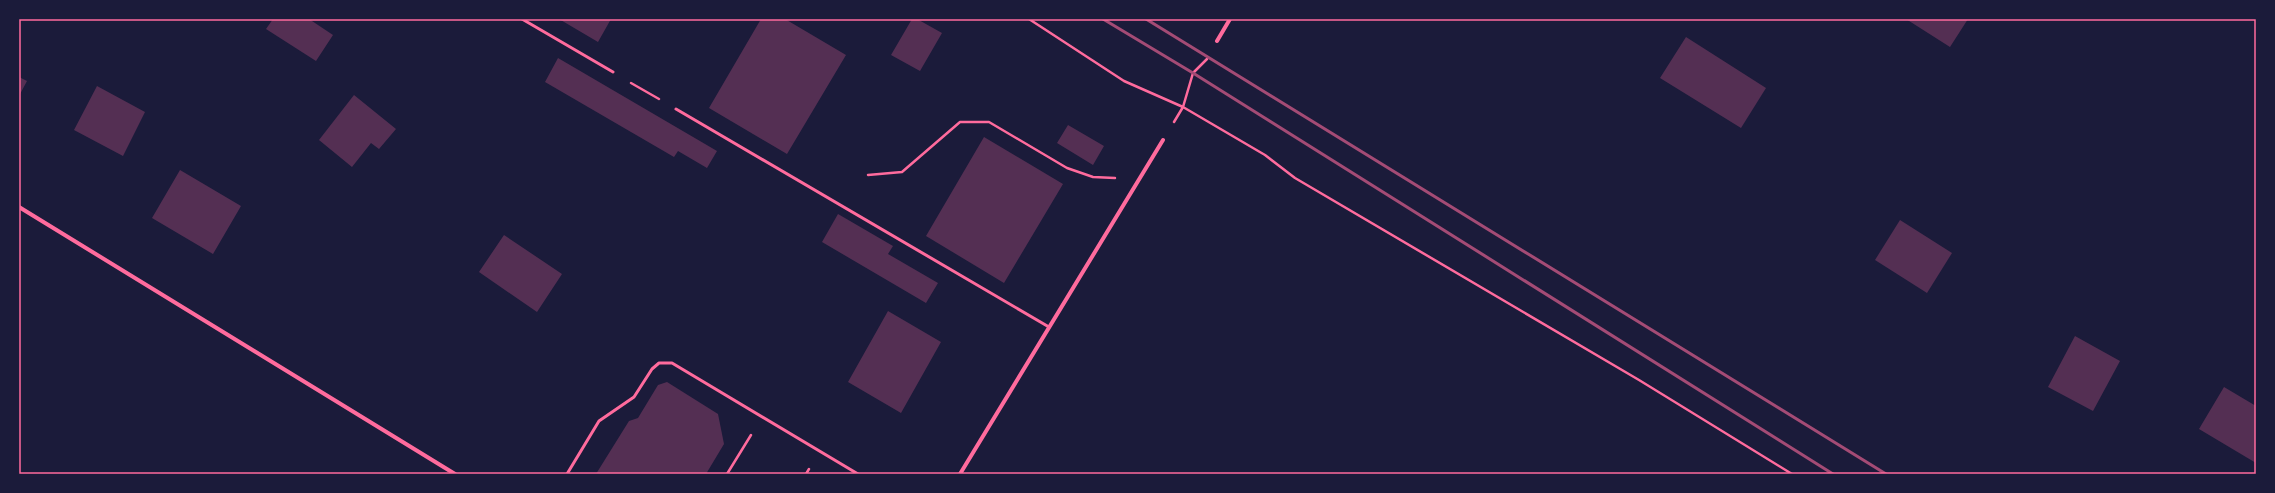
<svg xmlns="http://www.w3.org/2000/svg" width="2275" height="493" font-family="'Nunito Sans',sans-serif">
	<rect width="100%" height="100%" fill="#1b1b3a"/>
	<path fill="#542f53" d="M273,19h36l24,16 -17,26 -50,-32z
		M559,19h52l-13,23z
		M761,19h24l61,36 -59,99 -78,-46z
		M912,19h5l25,14 -22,38 -29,-16z
		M1906,19h62l-18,28z
		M1686,37l80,51 -25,40 -81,-50z
		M558,58l159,93 -10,17 -29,-17 -4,6 -129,-75z
		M19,77l8,4 -8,15z
		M97,86l48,26 -22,44 -49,-26z
		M354,95l42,34 -17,20 -8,-6 -19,24 -33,-27z
		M1068,125l36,21 -11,19 -36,-22z
		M984,137l79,47 -59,99 -78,-47z
		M180,170l61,36 -28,48 -61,-36z
		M838,214l55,32 -5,8 50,29 -12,20 -104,-61z
		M1900,220l52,33 -25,40 -52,-33z
		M504,235l58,39 -25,38 -58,-40z
		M888,311l53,31 -40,71 -53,-31z
		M2075,336l45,25 -27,50 -45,-24z
		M667,382l51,32 6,30 -18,30h-110l33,-53 9,-3 20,-33z
		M2224,387l32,19v57l-57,-34z"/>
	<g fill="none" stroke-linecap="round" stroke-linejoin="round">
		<path stroke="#ff6b9d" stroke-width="2.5" d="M1029,19l95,62 59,26 82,48 30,23 344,202 153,94
			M631,83l28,16
			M1174,122l9,-15 10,-34 14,-14
			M868,175l34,-3 58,-50h29l78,46 26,9 22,1
			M727,474l24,-39
			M806,474l3,-5"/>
		<path stroke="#ff6b9d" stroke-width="3" d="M522,19l91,53
			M676,109l373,218
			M567,474l32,-53 35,-24 18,-28 7,-6h13l186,111"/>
		<path stroke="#ff6b9d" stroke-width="4" d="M1217,41l13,-22
			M19,207l436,267
			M960,474l203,-334"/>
		<path stroke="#a44b75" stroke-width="3" d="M1103,19l90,54 640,401
			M1146,19l740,455"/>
	</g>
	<rect width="2275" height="493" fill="none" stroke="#1b1b3a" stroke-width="40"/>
	<rect x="20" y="20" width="2235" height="453" fill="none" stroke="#ff6b9d" stroke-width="1.5"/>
</svg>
